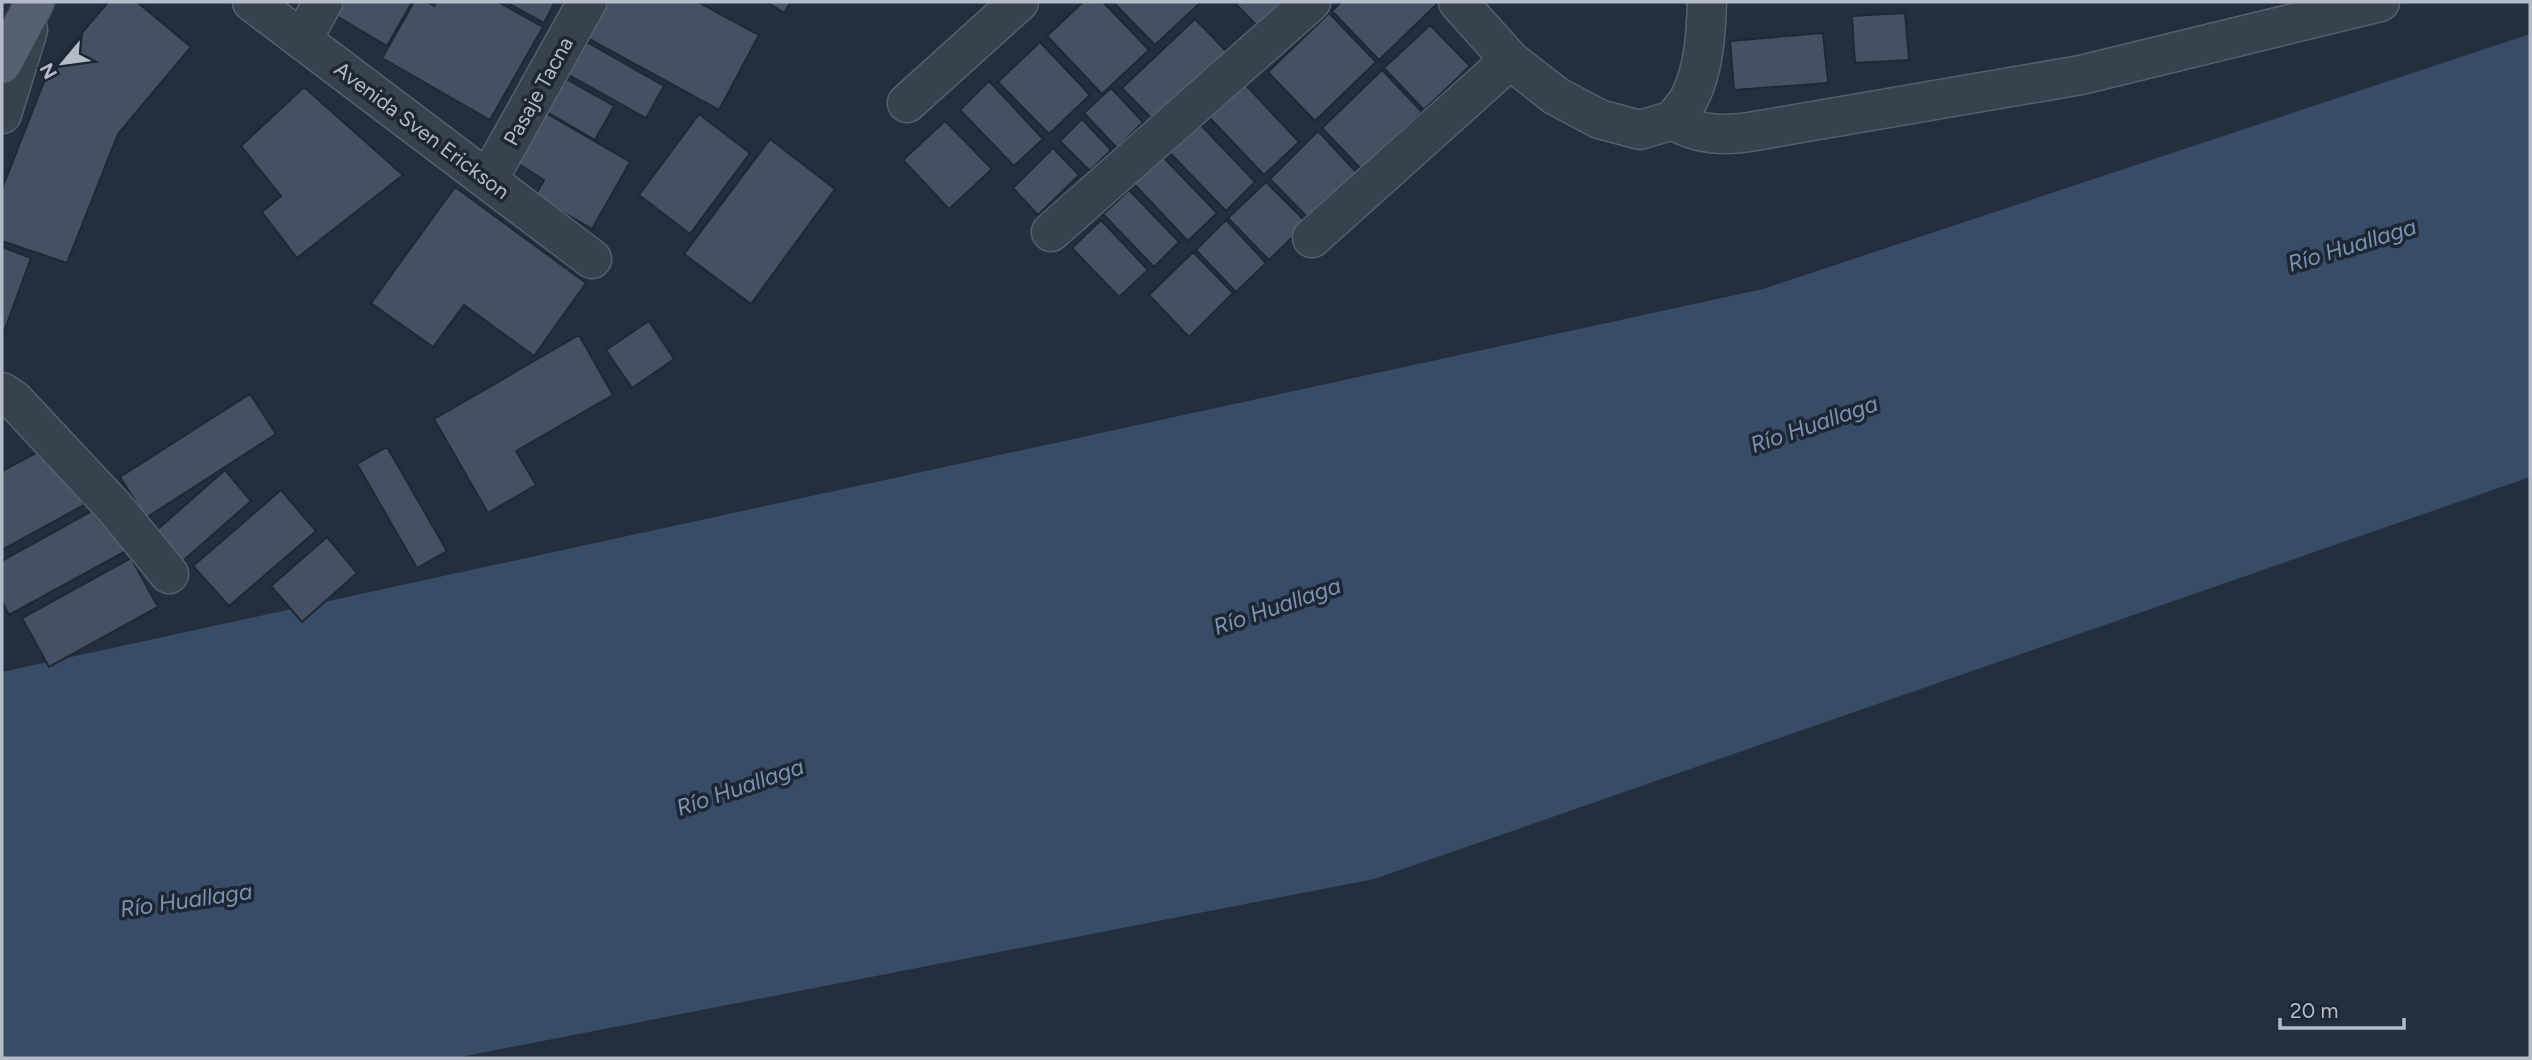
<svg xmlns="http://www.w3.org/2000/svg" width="2532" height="1060" font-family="Figtree,sans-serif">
	<rect width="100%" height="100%" fill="#242f3e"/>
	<path fill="#394c67" d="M2530,34v443l-1156,402 -919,179h-453v-386l1761,-383z"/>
	<path fill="#455162" stroke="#1f2835" stroke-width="2" d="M108,2h29l54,45 -73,87 -51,129 -65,-22v-52l45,-115z
		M343,2h69l-25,44 -52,-31z
		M414,2h13l7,4 3,-4h61l45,25 -53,93 -108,-62z
		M506,2h49l-11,21z
		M580,2h118l61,33 -40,75 -152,-83z
		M767,2h24l-7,11z
		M1083,2h20l46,48 -47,44 -55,-58z
		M1113,2h88l-46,43z
		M1234,2h54l-28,27z
		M1341,2h95l2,1 -59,57 -47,-49z
		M1329,13l47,49 -61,59 -47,-49z
		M1905,13l4,47 -54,3 -3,-47z
		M1195,19l32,33 -72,70 -33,-34z
		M1430,25l40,41 -46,44 -40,-42z
		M571,33l93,53 -18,32 -93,-52z
		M1823,33l5,50 -94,7 -4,-49z
		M1040,42l50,53 -41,39 -51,-52z
		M1382,70l40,42 -60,58 -40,-42z
		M566,79l48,27 -19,34 -48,-28z
		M989,81l54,58 -29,27 -54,-56z
		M1243,82l56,60 -35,33 -56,-59z
		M304,87l99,88 -106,83 -35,-46 19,-16 -40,-50z
		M1111,88l32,34 -26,26 -33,-35z
		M546,113l84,49 -38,67 -57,-33 9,-16 -27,-17z
		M699,114l51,39 -60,81 -51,-39z
		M1082,119l29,31 -21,21 -30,-30z
		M945,121l47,48 -43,40 -46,-49z
		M1199,123l56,59 -29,29 -57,-59z
		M1318,131l40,43 -48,46 -40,-41z
		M770,139l65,50 -84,115 -67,-50z
		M1053,148l26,27 -41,40 -25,-27z
		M1162,156l55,57 -29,28 -54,-57z
		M1266,182l41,41 -38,37 -41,-42z
		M455,187l131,96 -52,73 -70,-51 -31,42 -62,-44z
		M1129,190l50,52 -25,25 -51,-53z
		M1101,220l47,50 -29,27 -47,-49z
		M1226,220l40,43 -30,29 -40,-42z
		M2,247l29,11 -29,79z
		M1193,252l40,41 -44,44 -40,-42z
		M649,321l25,38 -42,29 -26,-38z
		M579,335l34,60 -97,56 20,34 -48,28 -54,-94z
		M250,394l26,40 -130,84 -26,-41z
		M51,445l33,60 -82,45v-79z
		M387,447l60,104 -30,17 -60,-104z
		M225,470l26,31 -75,66 -26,-31z
		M281,490l35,41 -87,75 -36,-40z
		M101,506l25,45 -117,64 -7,-14v-40z
		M327,537l30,36 -55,49 -31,-36z
		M131,558l27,49 -109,60 -27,-49z"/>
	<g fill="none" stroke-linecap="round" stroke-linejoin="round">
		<defs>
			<path id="minor" d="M252,2l340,257
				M1458,2l52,58 46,36 43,23 41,11 33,-10
				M302,40l21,-38
				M907,103l112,-101
				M2,114l26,-84
				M1673,120c26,16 53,16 82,11l326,-56 299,-73
				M1673,120c5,-7 13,-15 17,-23 14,-28 16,-64 17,-95
				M488,180l99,-178
				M1051,232l260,-230
				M1312,238l198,-178
				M2,392l12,8 101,108 54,66"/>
			<path id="major" d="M2,64l33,-62"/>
		</defs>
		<use href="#minor" stroke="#565f6c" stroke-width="41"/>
		<use href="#major" stroke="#414a57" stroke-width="41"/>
		<use href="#minor" stroke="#38414e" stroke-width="38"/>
		<use href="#major" stroke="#56606e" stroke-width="38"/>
	</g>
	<g text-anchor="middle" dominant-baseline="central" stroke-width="7" stroke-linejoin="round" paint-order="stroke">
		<g font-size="21" fill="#b4bcc9" stroke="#1d2633">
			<text transform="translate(538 91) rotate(-61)">Pasaje Tacna</text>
			<text transform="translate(422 130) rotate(37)">Avenida Sven Erickson</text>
		</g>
		<g font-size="23" font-style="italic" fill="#7c92b1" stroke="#1d2633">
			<text transform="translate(2352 245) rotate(-17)">Río Huallaga</text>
			<text transform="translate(1814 424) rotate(-19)">Río Huallaga</text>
			<text transform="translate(1277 606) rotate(-19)">Río Huallaga</text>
			<text transform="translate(740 787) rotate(-19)">Río Huallaga</text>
			<text transform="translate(186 900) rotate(-8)">Río Huallaga</text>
		</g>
	</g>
	<rect width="2532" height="1060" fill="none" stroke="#b4bcc9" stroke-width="7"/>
	<g transform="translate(63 63) rotate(241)" stroke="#1d2633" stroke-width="5" paint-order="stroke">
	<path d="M0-5L12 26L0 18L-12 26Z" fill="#b4bcc9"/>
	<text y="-10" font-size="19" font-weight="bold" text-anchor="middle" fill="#b4bcc9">N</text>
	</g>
	<path d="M2280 1018v10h124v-10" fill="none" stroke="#b4bcc9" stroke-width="3.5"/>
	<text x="2290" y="1018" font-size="21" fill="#b4bcc9" stroke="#1d2633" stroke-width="5" paint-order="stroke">20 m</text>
</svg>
